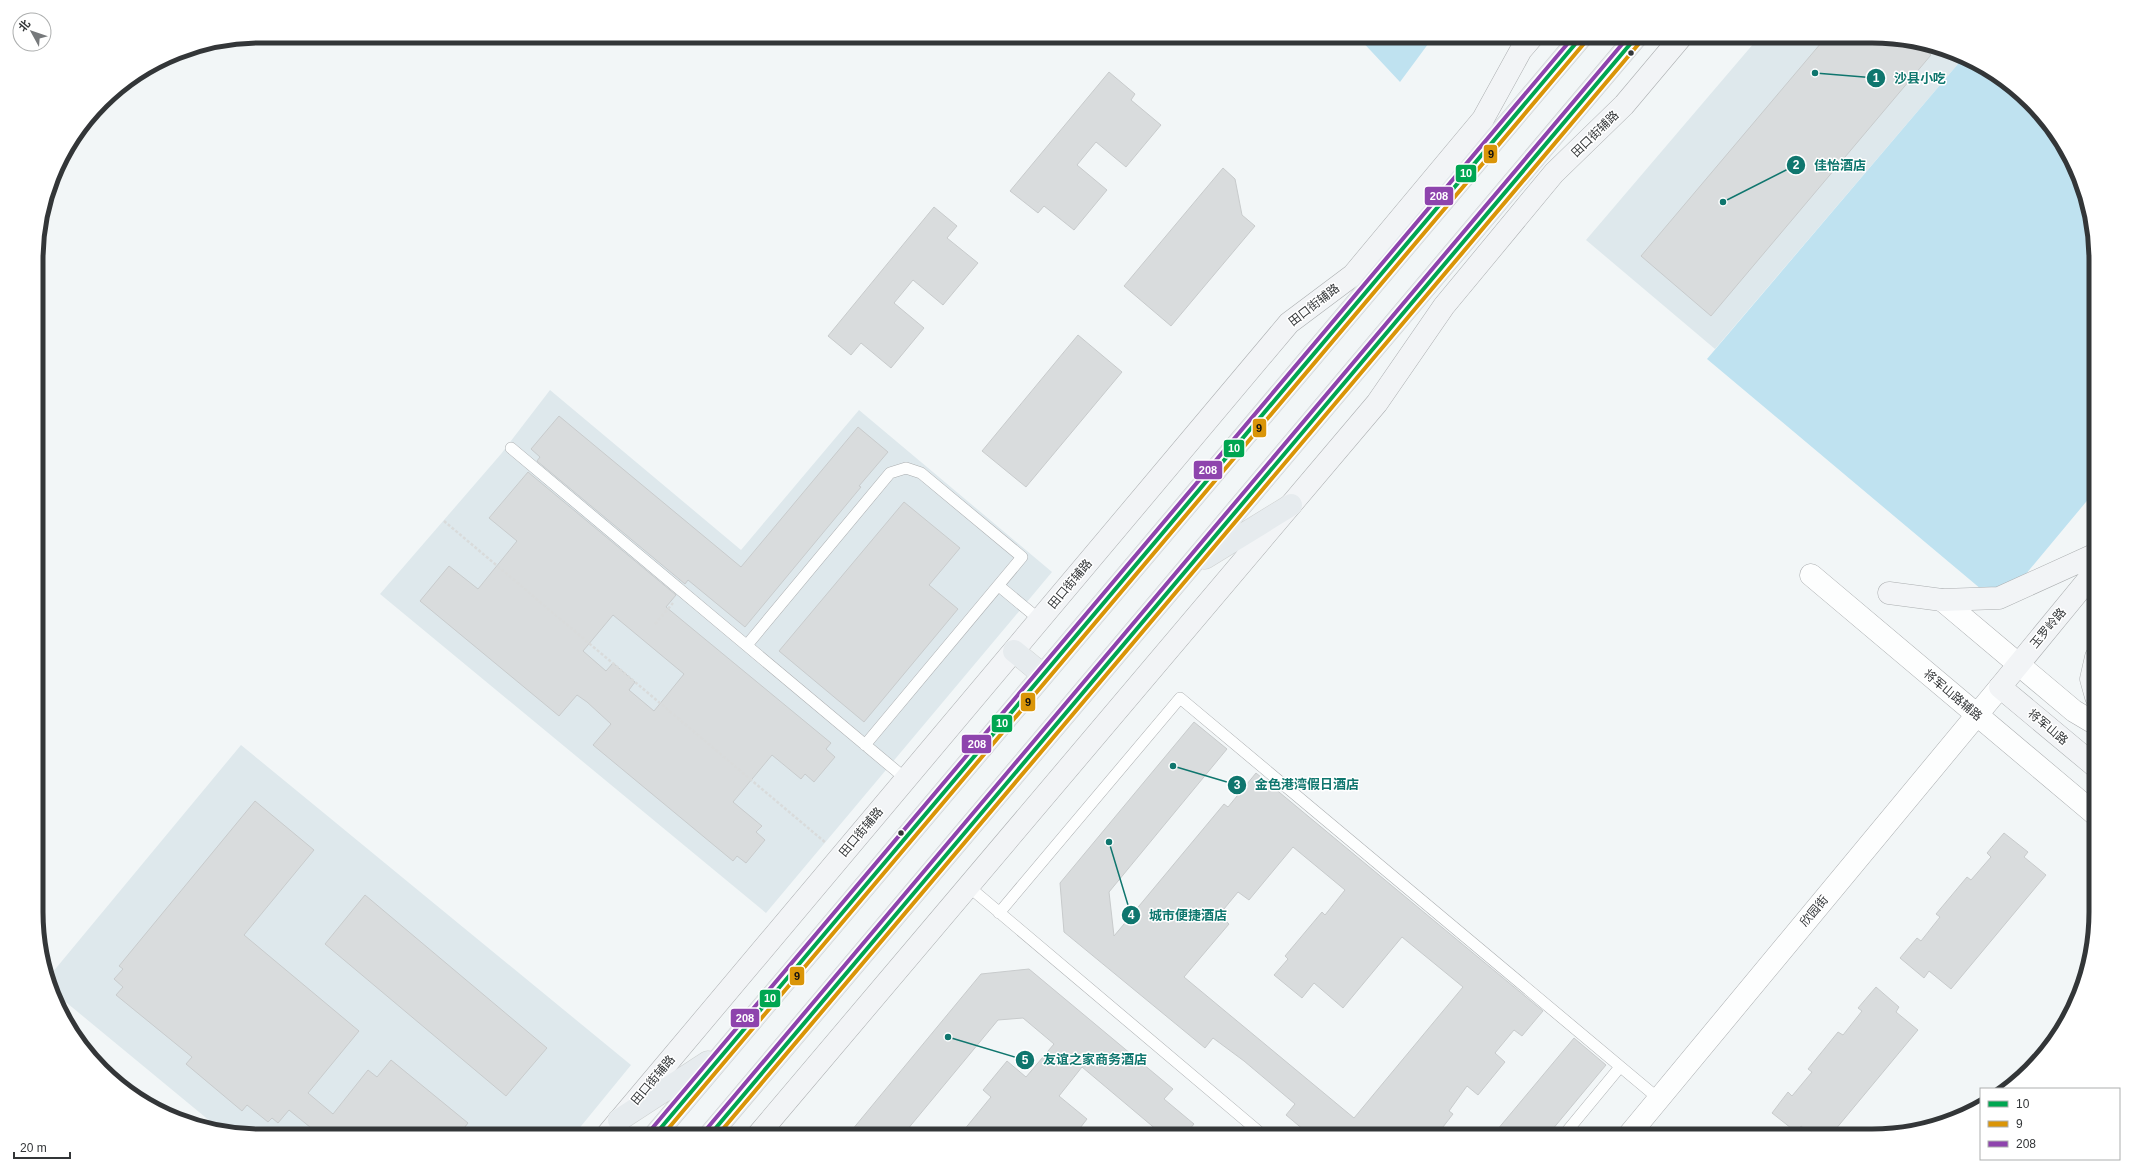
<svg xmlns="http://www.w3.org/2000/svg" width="2132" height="1172" font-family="Arial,'Noto Sans SC',sans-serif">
	<rect width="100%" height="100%" fill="#f2f6f7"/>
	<path fill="#dee8ec" d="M1760,36h112l58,8 33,14 -248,291 -129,-109z
		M550,390l191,160 118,-140 193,162 -286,341 -386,-319 121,-140z
		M241,745l390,320 -58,71h-313l-38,-5 -172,-142 -3,-10z"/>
	<path fill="#bfe2f0" d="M1357,36h77l-34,46z
		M1963,58l21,8 36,26 38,44 26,52 12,57v245l-96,115 -293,-246z"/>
	<path fill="#d9dcdd" stroke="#c8cbcc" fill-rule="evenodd" d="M1827,36h45l43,6 16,13 -220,261 -70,-60z
		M1109,72l26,22 -4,6 30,25 -35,42 -30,-25 -19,23 30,25 -33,40 -30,-24 -6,7 -28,-22z
		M1223,168l12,11 7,36 13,11 -84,100 -47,-40z
		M934,207l23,19 -10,12 31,25 -35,42 -30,-25 -19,23 30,25 -33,40 -30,-25 -10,12 -23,-19z
		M1078,335l44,37 -96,115 -44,-36z
		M559,416l182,151 117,-140 30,25 -29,34 2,1 -116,140 -57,-47 -3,4 -148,-123 3,-4 -9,-8z
		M528,472l148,123 -10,12 165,136 -5,6 9,8 -21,25 -9,-8 -4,5 -29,-24 -39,47 29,24 -6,6 9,8 -19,23 -9,-7 -4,5 -140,-116 18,-21 -24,-22 -10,-7 -18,21 -139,-115 29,-35 29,23 39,-48 -28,-23zM613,615l71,59 -30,37 -25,-21 6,-8 -22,-19 -7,8 -23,-20z
		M904,502l56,46 -31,37 29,24 -94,113 -85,-71z
		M1194,722l33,27 -118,143 5,44 110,-132 4,3 28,-34 287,238 -21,25 -8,-6 -19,23 10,9 -27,33 -11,-9 -18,25 4,3 -17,22h-125l-25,-21 9,-11 -51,-43 -31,-23 -8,10 -141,-116 -4,-49zM1293,847l52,43 -20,25 -3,-3 -37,44 3,3 -14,16 28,23 12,-15 29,25 59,-71 61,50 -109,131 -170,-141 45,-53 -10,-9 19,-23 11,8z
		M255,801l59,49 -70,85 115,96 -51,62 25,21 35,-44 9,7 14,-17 77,63 -10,13h-137l-32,-26 -11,13 -6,-5 -4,4 -21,-17 -5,6 -56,-47 6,-7 -76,-62 7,-8 -9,-8 9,-10 -4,-3z
		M2004,833l24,19 -4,5 22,18 -95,114 -22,-18 -5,7 -24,-20 17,-20 4,3 19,-24 -4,-3 31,-37 4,3 20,-23 -4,-4z
		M365,895l182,153 -41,48 -181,-152z
		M1029,969l144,120 -9,10 30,25 -10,12h-20l-82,-69 -23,29 28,23 -13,17h-115l32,-39 -8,-7 24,-29 19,16 28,-33 -31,-26 -25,2 -96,116h-55l134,-162z
		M1876,987l23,20 -3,5 22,18 -88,106h-17l-12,-10 -5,6 -24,-19 16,-21 4,4 20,-24 -4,-3 30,-37 5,3 19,-24 -4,-3z
		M1574,1038l32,27 -59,71h-55z"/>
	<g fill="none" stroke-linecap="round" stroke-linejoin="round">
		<defs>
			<path id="lane" d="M511,448l395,331
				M999,586l41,34
				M747,645l143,-172 16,-5 15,5 101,84 -157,188
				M968,886l296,250
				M999,913l181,-215 479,401
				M1563,1136l57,-69"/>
			<path id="street" d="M1811,575l285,240
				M1942,600l132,111 22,13
				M1628,1136l372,-449"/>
			<path id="secondary" d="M2096,570l-96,117 96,80
				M1889,593l53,7 57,-2 97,-44
				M2096,657l-5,22 5,18
				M606,1136l683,-813 64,-48 130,-156 38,-69 12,-14
				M757,1136l620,-733 67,-97 110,-133 70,-68 58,-69"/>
			<path id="primary" d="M1205,558l86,-53
				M1014,651l29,24
				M619,1120l89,-58
				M654,1136l928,-1100
				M709,1136l928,-1100"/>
		</defs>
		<use href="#lane" stroke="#abaeb0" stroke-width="12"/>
		<use href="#street" stroke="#abaeb0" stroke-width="23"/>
		<use href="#secondary" stroke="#abaeb0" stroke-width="23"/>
		<use href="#primary" stroke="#cdd0d0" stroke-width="23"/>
		<path stroke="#d9dbdb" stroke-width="2.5" stroke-dasharray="3 2" stroke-linecap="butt" d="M444,521l382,322
			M655,624l18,-21"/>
		<use href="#lane" stroke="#fdfefe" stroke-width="11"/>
		<use href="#street" stroke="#fdfefe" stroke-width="22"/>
		<use href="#secondary" stroke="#f2f4f6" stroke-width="22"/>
		<use href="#primary" stroke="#e6ebee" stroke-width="22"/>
		<defs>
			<path id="bus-1" d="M654,1136l928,-1100
				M709,1136l928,-1100"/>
			<path id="bus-2" d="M662,1136l925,-1096
				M717,1136l925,-1096"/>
			<path id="bus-3" d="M649,1132l925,-1096
				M704,1132l925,-1096"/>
		</defs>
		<use href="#bus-1" stroke="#fff" stroke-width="7"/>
		<use href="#bus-2" stroke="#fff" stroke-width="7"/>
		<use href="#bus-3" stroke="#fff" stroke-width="7"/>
		<use href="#bus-1" stroke="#00a651" stroke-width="4"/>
		<use href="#bus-2" stroke="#da9508" stroke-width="4"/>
		<use href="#bus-3" stroke="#8e44ad" stroke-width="4"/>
	</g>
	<g fill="#333638" stroke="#fff" stroke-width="1.5">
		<circle cx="1631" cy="53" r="3.5"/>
		<circle cx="901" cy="833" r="3.5"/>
	</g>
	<g text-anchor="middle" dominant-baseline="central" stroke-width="3" stroke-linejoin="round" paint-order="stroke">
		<g font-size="12" fill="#333638" stroke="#fff">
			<text transform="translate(1595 134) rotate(-44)">田口街辅路</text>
			<text transform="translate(1314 305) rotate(-38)">田口街辅路</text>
			<text transform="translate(1070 584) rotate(-50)">田口街辅路</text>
			<text transform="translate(2048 628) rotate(-50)">玉罗岭路</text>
			<text transform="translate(1953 695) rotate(40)">将军山路辅路</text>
			<text transform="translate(2048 727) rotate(40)">将军山路</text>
			<text transform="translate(861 832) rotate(-50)">田口街辅路</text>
			<text transform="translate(1814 911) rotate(-50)">欣园街</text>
			<text transform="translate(653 1080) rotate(-50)">田口街辅路</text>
		</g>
	</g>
	<path d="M0 0H2132V1172H0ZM260 43H1872A217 217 0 0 1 2089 260V912A217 217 0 0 1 1872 1129H260A217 217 0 0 1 43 912V260A217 217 0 0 1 260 43Z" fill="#fff" fill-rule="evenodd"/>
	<path fill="none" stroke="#333638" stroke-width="5" d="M260 43H1872A217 217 0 0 1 2089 260V912A217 217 0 0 1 1872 1129H260A217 217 0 0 1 43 912V260A217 217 0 0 1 260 43Z"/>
	<path fill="none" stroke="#0f766e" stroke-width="1.5" d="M1815 73L1876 78M1723 202L1796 165M1173 766L1237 785M1109 842L1131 915M948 1037L1025 1060"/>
	<g fill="#0f766e" stroke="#fff" stroke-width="1.5">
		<circle cx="1815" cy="73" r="4"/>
		<circle cx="1723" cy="202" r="4"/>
		<circle cx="1173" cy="766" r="4"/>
		<circle cx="1109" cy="842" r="4"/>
		<circle cx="948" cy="1037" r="4"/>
		<circle cx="1876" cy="78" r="10"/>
		<circle cx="1796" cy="165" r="10"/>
		<circle cx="1237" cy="785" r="10"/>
		<circle cx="1131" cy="915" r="10"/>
		<circle cx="1025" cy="1060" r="10"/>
	</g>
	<g font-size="12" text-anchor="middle" font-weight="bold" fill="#fff">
		<text x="1876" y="82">1</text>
		<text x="1796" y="169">2</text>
		<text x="1237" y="789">3</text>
		<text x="1131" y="919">4</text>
		<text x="1025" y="1064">5</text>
	</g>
	<g font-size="13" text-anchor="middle" font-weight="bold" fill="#0f766e" stroke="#fff" stroke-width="3" stroke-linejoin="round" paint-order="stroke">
		<text x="1920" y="83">沙县小吃</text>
		<text x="1840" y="170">佳怡酒店</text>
		<text x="1307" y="789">金色港湾假日酒店</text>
		<text x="1188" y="920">城市便捷酒店</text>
		<text x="1095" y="1064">友谊之家商务酒店</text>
	</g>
	<g stroke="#fff" stroke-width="1.5">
		<rect x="1483" y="144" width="15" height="20" rx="4" fill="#da9508"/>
		<rect x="1455" y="164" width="22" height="19" rx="4" fill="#00a651"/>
		<rect x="1424" y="186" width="30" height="20" rx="4" fill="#8e44ad"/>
		<rect x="1252" y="418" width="15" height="20" rx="4" fill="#da9508"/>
		<rect x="1223" y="439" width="22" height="19" rx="4" fill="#00a651"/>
		<rect x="1193" y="460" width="30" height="20" rx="4" fill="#8e44ad"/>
		<rect x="1020" y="692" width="16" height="20" rx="4" fill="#da9508"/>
		<rect x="991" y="714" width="22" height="19" rx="4" fill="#00a651"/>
		<rect x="961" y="734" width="31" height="20" rx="4" fill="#8e44ad"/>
		<rect x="789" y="966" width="16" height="20" rx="4" fill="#da9508"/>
		<rect x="759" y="989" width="22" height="19" rx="4" fill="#00a651"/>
		<rect x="730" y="1008" width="30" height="20" rx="4" fill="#8e44ad"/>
	</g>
	<g font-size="11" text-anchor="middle" font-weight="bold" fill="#fff">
		<text x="1466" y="177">10</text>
		<text x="1439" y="200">208</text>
		<text x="1234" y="452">10</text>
		<text x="1208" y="474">208</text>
		<text x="1002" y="727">10</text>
		<text x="977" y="748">208</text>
		<text x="770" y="1002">10</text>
		<text x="745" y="1022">208</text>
	</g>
	<g font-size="11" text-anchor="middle" font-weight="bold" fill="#111">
		<text x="1491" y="158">9</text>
		<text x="1259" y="432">9</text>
		<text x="1028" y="706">9</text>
		<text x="797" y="980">9</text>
	</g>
	<rect x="1980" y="1088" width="140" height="72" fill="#ffffff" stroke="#adafaf"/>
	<rect x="1988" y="1101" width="20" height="6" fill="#00a651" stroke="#adafaf"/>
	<text x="2016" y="1108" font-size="12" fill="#333638">10</text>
	<rect x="1988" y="1121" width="20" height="6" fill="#da9508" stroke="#adafaf"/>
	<text x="2016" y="1128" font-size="12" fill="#333638">9</text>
	<rect x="1988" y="1141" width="20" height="6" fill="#8e44ad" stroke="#adafaf"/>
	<text x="2016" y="1148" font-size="12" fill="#333638">208</text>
	<g transform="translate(32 32) rotate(310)"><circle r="19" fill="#ffffff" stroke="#adafaf"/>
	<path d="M0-3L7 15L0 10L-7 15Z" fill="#76797b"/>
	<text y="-6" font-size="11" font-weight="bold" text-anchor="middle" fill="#333638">北</text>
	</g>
	<path d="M14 1152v6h56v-6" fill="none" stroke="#333638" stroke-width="2"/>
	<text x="20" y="1152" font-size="12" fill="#333638" stroke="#ffffff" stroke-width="3" paint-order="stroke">20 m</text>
</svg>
